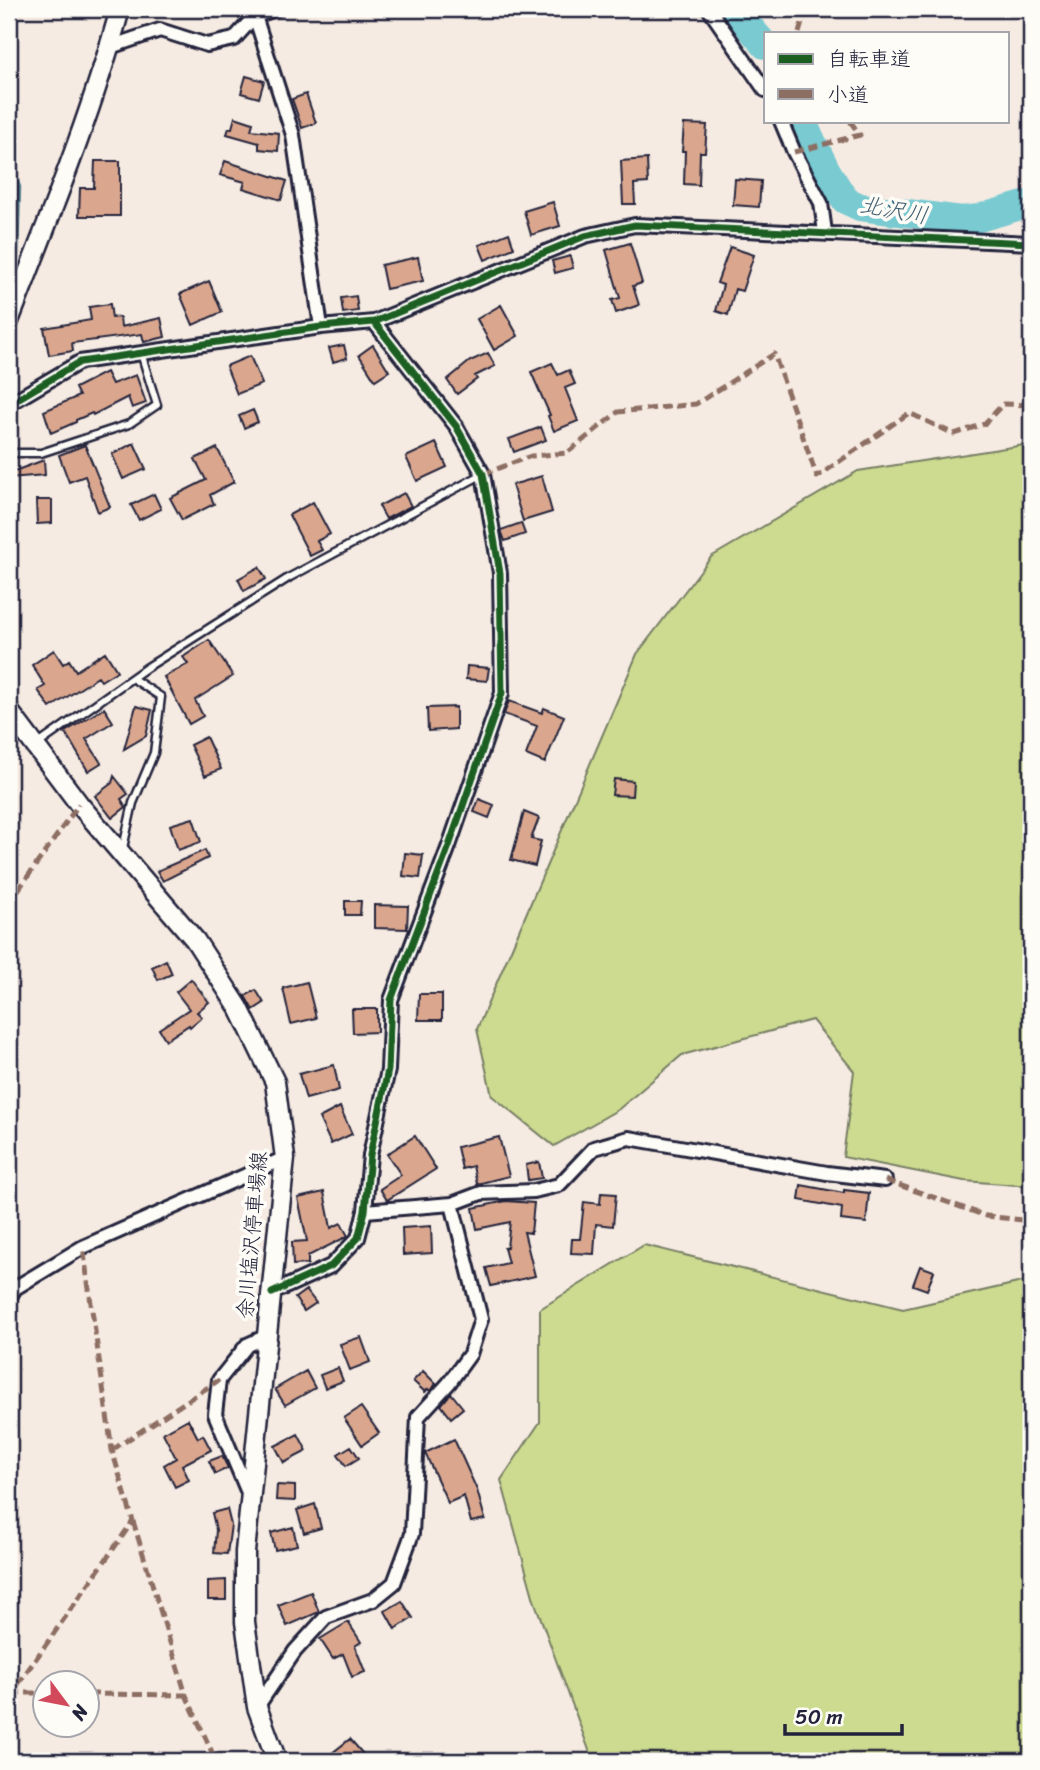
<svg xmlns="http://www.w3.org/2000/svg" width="1040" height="1770" font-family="Sriracha,'Klee One',sans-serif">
	<rect width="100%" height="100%" fill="#f6ebe2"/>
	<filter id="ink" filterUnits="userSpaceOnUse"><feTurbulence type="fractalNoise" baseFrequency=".0143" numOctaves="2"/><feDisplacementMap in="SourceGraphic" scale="14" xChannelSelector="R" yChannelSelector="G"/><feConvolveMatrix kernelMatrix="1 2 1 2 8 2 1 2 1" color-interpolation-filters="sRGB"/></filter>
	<g filter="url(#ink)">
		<path fill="#ccdb8f" stroke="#777e65" stroke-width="2" d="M1031,444v742l-67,-5 -121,-24 11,-86 -42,-51 -130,35 -63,54 -65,37 -62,-50 -15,-67 160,-375 74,-97 147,-86z
			M644,1245l259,64 128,-29v481h-438l-59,-161 -33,-120 39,-58v-113z"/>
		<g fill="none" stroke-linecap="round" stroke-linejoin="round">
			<path stroke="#568795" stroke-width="4.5" d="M9,163l10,24 -2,66 -8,17"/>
			<path stroke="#79cad1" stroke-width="28" d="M734,9l31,36
				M802,121l25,50 18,29 15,7 102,13 17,-2 52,-15"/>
		</g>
		<path fill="#daa78e" stroke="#22223b" stroke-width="2" d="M246,76l18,5 -5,17 -18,-5z
			M306,94l10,29 -14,5 -10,-29z
			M235,117l18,6 -2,7 28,3 -1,18 -19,-2v-6l-32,-9 2,-6h3z
			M684,124l23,1 -2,27h-5l-1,33 -15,-1 1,-33h-3z
			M647,159l1,24 -14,1 1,20h-12l-2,-43z
			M95,161h25v55h-41l1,-28h14z
			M225,161l62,20 -6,19 -38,-12 2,-6 -25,-7z
			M735,179l26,2 -2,26 -26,-2z
			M553,202l7,24 -29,9 -7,-24z
			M509,233l5,15 -29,12 -6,-15z
			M630,243l12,40 -9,3 6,19 -23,8 -4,-13 8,-2 -14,-48z
			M730,247l24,8 -12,36 -7,-2 -7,26 -12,-4 7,-26 -6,-2z
			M570,256l3,12 -18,5 -3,-12z
			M418,257l5,24 -37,8 -5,-24z
			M209,281l13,31 -29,13 -13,-31z
			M356,296l2,15 -15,2 -2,-15z
			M110,304l2,14 8,-1 1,10 40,-9 4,19 -21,5 -2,-8 -70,9 1,8 -24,4 -5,-27 47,-8 -2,-13z
			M501,305l17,31 -24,14 -17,-31z
			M344,345l3,13 -14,4 -4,-14z
			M373,345l16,26 -14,9 -16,-25z
			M488,353l7,13 -20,10 2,3 -20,15 -10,-14 23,-19z
			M250,356l12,28 -25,10 -11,-28z
			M552,363l6,12 11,-5 6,14 -10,4 13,33 -24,10 -6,-15 2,-1 -19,-43z
			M106,372l6,12 24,-9 10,28 -14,5 -4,-11 -35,18 -1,-2 -16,7v2l-25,11 -7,-22 35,-15 -4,-8z
			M253,410l5,12 -14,6 -5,-12z
			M541,427l5,13 -32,12 -5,-13z
			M134,443l12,26 -23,10 -11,-25z
			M436,443l11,24 -30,14 -11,-24z
			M85,445l25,62 -12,5 -13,-36 -16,6 -10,-27z
			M217,448l17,34 -24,13 4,9 -32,16 -12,-22 36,-18 -11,-21z
			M44,460l1,15 -36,3v-5z
			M542,476l10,36 -29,9 -11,-36z
			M404,493l7,13 -25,13 -7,-13z
			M154,494l7,15 -22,11 -8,-15z
			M36,500h16v23l-15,1z
			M313,502l17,32 -13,7 5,9 -12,6 -21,-41z
			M521,523l4,11 -20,7 -4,-11z
			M259,567l7,12 -22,12 -6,-12z
			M209,640l24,36 -38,24 8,16 -14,8 -25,-47 24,-13 -5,-7z
			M54,650l9,14 6,-4 7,11 29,-19 12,19 -16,10 -3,-4 -48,31 -12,-18 7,-4 -13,-21z
			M467,666l22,2 -2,13 -21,-2z
			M509,701l33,12 2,-5 20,8 -19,47 -19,-8 11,-29 -33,-12z
			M136,706l16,4 -6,26 -22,13z
			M456,707v22l-28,2 -1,-23z
			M104,708l9,14 -27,17 15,24 -13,8 -23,-39z
			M206,737l15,32 -16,7 -15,-31z
			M114,776l14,18 -7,5 5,8 -14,11 -17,-22 17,-13z
			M614,779l19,2 -1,15 -20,-1z
			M479,799l15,6 -5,13 -15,-6z
			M524,812l15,6 -8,21 10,2 -6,25 -24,-6z
			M193,818l8,24 -23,8 -8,-25z
			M205,850l3,8 -45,23 -6,-10z
			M405,853l18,2 -3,23 -17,-2z
			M345,901h16l-1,14h-15z
			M374,905l34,1 -1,23 -33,-1z
			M166,960l6,14 -14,6 -6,-13z
			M191,979l18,23 -12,10 5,5 -12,10 -1,-2 -23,15 -7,-11 30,-20 -13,-17z
			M307,982l9,36 -25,6 -8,-36z
			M256,990l8,13 -11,7 -8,-14z
			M419,994h23v26h-24z
			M352,1009h25v23l-24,1z
			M334,1065l5,25 -33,9 -7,-25z
			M340,1107l12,27 -21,10 -12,-26z
			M415,1136l21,33 -49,31 -7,-11 21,-14 -14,-21z
			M499,1137l10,39 -32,8 -4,-18 -11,3 -5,-22z
			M539,1162l3,16 -14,2 -2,-15z
			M801,1185l43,8v-3l25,3 -3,30 -25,-3 1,-12 -43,-8z
			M324,1192l7,36 10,-5 7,13 -40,20v8l-15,1 -1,-23 15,-1 -9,-43z
			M601,1193l15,1 -3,32 -17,-2 -2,30 -23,-1 1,-14h8l4,-37 16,2z
			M506,1201l28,2 -3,30 -7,-1 11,44 -44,10 -5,-18 22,-5 -4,-15 3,-1 3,-25 -33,7 -4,-21z
			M431,1226l1,27 -29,2 -1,-27z
			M920,1266l14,5 -7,19 -14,-5z
			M306,1290l10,13 -12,8 -9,-13z
			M361,1337l9,25 -20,8 -10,-26z
			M338,1368l5,13 -18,7 -5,-13z
			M306,1371l9,17 -30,17 -10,-16z
			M423,1371l13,13 -6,7 -2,-2 -3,3 -12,-11z
			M451,1393l12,15 -12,10 -10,-13z
			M361,1407l18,26 -17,12 -18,-27z
			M188,1419l10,19 5,-3 8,15 -29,15 7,15 -14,7 -11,-22 12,-7 -13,-25z
			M298,1434l9,17 -23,12 -9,-17z
			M454,1439l23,51 8,29 -14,3 -7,-26 -16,7 -23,-50z
			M351,1446l8,12 -13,8 -8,-12z
			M222,1456l6,12 -13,6 -6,-13z
			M277,1485l18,1v15l-19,-1z
			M315,1504l6,24 -17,5 -7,-23z
			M227,1509l4,16 -4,29 -13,-1 2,-23 -4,-17z
			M293,1527l4,18 -22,5 -4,-17z
			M226,1580v20h-18v-19z
			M311,1592l8,20 -32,14 -9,-21z
			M402,1601l11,17 -18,11 -10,-18z
			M348,1622l13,20 -6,4 10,26 -13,5 -9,-23 -10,5 -13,-20z
			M350,1739l19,22h-47z"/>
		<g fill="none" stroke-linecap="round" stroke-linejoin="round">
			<defs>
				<path id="service" d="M9,453h32l88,-29 28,-19 -16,-52
					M37,745l109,-77 144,-91 193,-103
					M123,848l10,-45 21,-50 7,-56 -29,-19"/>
				<path id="minor" d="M709,9l56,81
					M255,16l38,119 28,192
					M110,47l50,-17 47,15 27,-6 21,-23 21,-7
					M781,121l13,31 27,51 4,29
					M9,404l71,-42 241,-35 53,-5 211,-86 50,-11 396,18
					M365,1211l87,-7 29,-11 53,-2 25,-6 35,-37 35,-10 198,35 58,7
					M272,1293l59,-27 27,-28 7,-27 5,-56 18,-85 3,-70 58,-154 53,-153 -2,-120 -17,-99 -27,-48 -82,-104
					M9,1298l6,-10 68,-41 202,-89
					M249,1495l-34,-81 4,-34 28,-35 20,-9
					M257,1707l38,-56 31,-34 47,-17 21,-17 18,-49 6,-117 31,-34 21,-29 11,-35 -29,-115"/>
				<path id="secondary" d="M9,321c40,-103 82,-205 111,-312
					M9,711l70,93 116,136 44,68 36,74 10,76 -40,394v70l12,85 20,54"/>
			</defs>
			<use href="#service" stroke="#22223b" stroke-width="11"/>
			<use href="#minor" stroke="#22223b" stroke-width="18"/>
			<use href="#secondary" stroke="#22223b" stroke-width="23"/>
			<use href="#service" stroke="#fdfcf7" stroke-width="6"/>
			<use href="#minor" stroke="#fdfcf7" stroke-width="12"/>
			<use href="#secondary" stroke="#fdfcf7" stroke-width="18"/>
			<path stroke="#8d6e63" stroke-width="5" stroke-dasharray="10 5" stroke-linecap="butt" d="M799,33l7,-24
				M794,152l66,-17 -10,-14
				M483,474l48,-18 36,-3 51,-41 78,-8 78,-50 43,123 92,-64 45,21 30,-10 19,-20 28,1
				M9,903l70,-99
				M885,1180l101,36 45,5
				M112,1450l107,-70
				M133,1521l53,174 30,66
				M11,1693h35
				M88,1694l98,1
				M9,1697l124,-176 -21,-71 -29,-203"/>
			<defs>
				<path id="cycleway" d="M9,404l71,-42 241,-35 53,-5 211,-86 50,-11 396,18
					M272,1293l59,-27 27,-28 7,-27 5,-56 18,-85 3,-70 58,-154 53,-153 -2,-120 -17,-99 -27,-48 -82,-104"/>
			</defs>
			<use href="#cycleway" stroke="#fdfcf7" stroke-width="11"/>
			<use href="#cycleway" stroke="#1b5e20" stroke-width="7"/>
		</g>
	</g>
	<g text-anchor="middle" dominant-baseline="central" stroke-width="7" stroke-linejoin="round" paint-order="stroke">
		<g font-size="21" fill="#22223b" stroke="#fdfcf7">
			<text transform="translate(252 1235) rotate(-85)">余川塩沢停車場線</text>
		</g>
		<g font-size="23" font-style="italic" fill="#405d70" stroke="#fdfcf7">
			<text transform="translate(894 210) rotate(10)">北沢川</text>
		</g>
	</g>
	<rect width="1040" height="1770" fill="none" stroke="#fdfcf7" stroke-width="35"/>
	<rect x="18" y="18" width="1005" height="1735" fill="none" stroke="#22223b" stroke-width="2.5" filter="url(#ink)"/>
	<rect x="764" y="32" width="245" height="91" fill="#fdfcf7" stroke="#a5a5ac" stroke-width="2"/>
	<rect x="778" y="54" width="35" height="10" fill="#1b5e20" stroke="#a5a5ac" stroke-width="2"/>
	<text x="827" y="66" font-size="21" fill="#22223b">自転車道</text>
	<rect x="778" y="89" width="35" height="10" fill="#8d6e63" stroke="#a5a5ac" stroke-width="2"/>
	<text x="827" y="102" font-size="21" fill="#22223b">小道</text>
	<g transform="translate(66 1704) rotate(122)"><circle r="33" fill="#fdfcf7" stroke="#a5a5ac" stroke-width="2"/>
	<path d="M0-5L12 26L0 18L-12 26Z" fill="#d1495b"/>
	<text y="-10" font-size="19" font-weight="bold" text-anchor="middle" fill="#22223b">N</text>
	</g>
	<path d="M785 1724v10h117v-10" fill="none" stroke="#22223b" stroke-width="3.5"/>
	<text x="795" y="1724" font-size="21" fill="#22223b" stroke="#fdfcf7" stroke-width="5" paint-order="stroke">50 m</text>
</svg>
